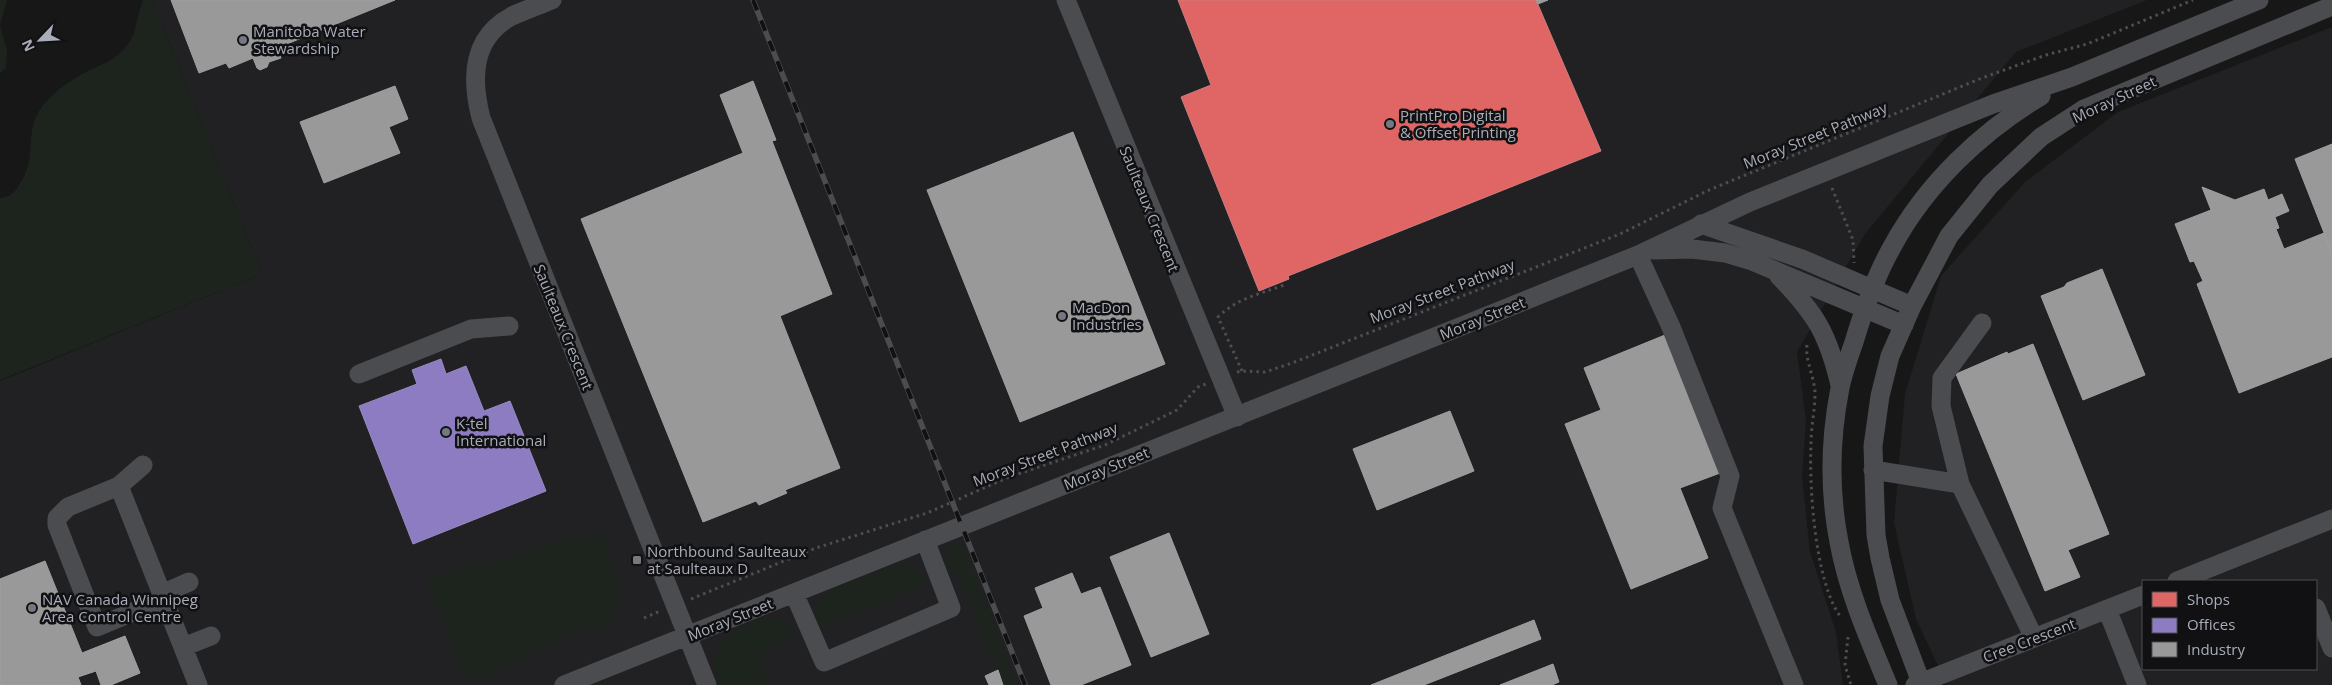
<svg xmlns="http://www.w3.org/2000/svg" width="2332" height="685" font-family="'Open Sans',sans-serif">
	<rect width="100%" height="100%" fill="#171717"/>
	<path fill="#212123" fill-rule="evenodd" d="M152,0h1995l-131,52 -151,182 -68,118 9,69 -4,55 8,76 26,80 7,53h-1843v-304l262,-107z
		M2332,27v658h-385l-31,-66 -22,-96 11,-129 36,-118 84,-94 93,-70zM2143,581h173v88h-173z"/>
	<path fill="#1d241e" d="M0,0h7l-7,25 7,26 -1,17 -6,5z
		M143,0h9l110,274 -262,106v-182c7,0 11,-3 16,-8 18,-25 12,-38 17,-65 1,-4 4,-10 6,-14 9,-14 25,-27 40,-35 19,-12 35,-12 50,-33 8,-11 8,-30 14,-43z
		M597,534l9,3 10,44 1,36 -11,8 -44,12 -80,43 -13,-5 -9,-8 -33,-85 3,-3 28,-10 28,-3 34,-12 49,-14z
		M957,542l6,6 54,137h-14l-46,-113 -10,4c-3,-13 -3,-27 10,-34z
		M900,565c13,2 19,6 26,17l-1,3 -107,44c-6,-10 -8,-22 2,-32 11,-11 56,-24 73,-31z
		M765,617c15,-1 24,7 31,20l-39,17 12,31h-53c-7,-20 2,-44 20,-55 9,-6 20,-9 29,-13z"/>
	<path fill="#e06666" stroke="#cf7b7f" d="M1178,0h358l65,151 -313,125 1,3 -30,12 -78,-194 30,-12z"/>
	<path fill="#8e7cc3" stroke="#968bc0" d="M441,359l5,15 20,-8 18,45 26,-10 36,90 -133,53 -54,-138 58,-22 -5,-14z"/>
	<path fill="#999" stroke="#9e9fa2" d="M171,0h224l-118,48 4,10 -12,4 -2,5 -7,3 -3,-2 -4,-10 -24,10 -3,-5 -27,10z
		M1536,0h12l-10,4z
		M753,81l23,59 -4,1 60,153 -52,22 60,152 -55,22 2,3 -28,12 -3,-4 -53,21 -122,-303 162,-66 -23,-58z
		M395,86l13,33 -19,8 11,26 -76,30 -24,-61z
		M1073,132l92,232 -145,58 -93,-232z
		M2332,144v109l-37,-94z
		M2202,187l33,13 29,-11 4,11 14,-6 7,17 -14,6 4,11 -3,1 8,20 40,-16 8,20v104l-93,36 -42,-109 6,-3 -9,-20 -4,1 -15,-38 36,-14z
		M2102,269l43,106 -62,25 -42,-104 23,-9 3,-4z
		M1665,335l55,138 -40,15 28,70 -77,31 -66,-165 36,-14 -17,-42z
		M2033,344l76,190 -41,16 12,27 -35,14 -89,-217 51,-22 1,2z
		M1450,411l24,60 -97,39 -24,-61z
		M1169,533l40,101 -58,23 -41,-100z
		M45,561l37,92 43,-17 15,37 -29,12h-10l-5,-14 -18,6 3,8h-81v-106z
		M1072,573l9,21 19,-7 31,78 -50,20h-30l-27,-69 19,-8 -8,-20z
		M1534,620l7,19 -117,46h-53z
		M1553,664l6,18 -7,3h-52z
		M998,670l5,15h-14l-4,-9z"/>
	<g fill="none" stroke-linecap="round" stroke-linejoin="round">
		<path stroke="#4d4e52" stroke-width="3" stroke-dasharray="2.5 4" stroke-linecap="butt" d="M1832,188l21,52 1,23
			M1807,345c-2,16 8,33 8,49 0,16 -4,33 -4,50 -2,43 4,137 29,172
			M1242,371l-24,-54c21,-20 40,-22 66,-32
			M1237,372l5,-1 23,1 27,-9 328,-129 89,-44 273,-112 64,-23 41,-11 106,-44
			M691,599l125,-51 111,-35 82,-36 96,-32 72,-35 21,-23 8,-3
			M644,618l16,-7
			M1848,637l-3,28 6,20"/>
		<path stroke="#4b4c50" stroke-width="19" d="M552,0c-13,5 -27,10 -40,16 -41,22 -41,63 -31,102l226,567
			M1066,0l171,417
			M1701,224l101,35 110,47
			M1654,250l38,-1 33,4 27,8 152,64
			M1638,255l33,72 59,149 -8,32 72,177
			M1779,276c37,38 49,58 61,109
			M359,374l112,-45 38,-3
			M143,465l-24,21 -51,21 -11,11v7l40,102 67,-28
			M1873,470l87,14 74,154
			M1960,484l-19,-78 1,-28 40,-55
			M119,486l79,199
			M2177,581l155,-62
			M794,593l30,69 127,-54 -26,-68
			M162,594l27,-12
			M2316,608l16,40
			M2107,609l30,76
			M183,647l28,-11
			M564,685l898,-359 176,-71 112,-53 243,-98 79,-27 187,-77
			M1888,685c-19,-46 -40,-93 -49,-143 -10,-51 -9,-103 1,-154 3,-15 9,-31 14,-46 10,-33 21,-65 38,-95 34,-63 89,-115 149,-151
			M1915,685l228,-90
			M1922,685l-32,-85 -10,-42 -4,-23 -3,-89 7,-50 10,-40 22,-50 37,-70 41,-51 51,-48 43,-28 248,-103"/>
		<defs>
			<path id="rail" d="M753,0l272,685"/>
		</defs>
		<use href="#rail" stroke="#4b4c4f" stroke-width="5.5"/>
		<use href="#rail" stroke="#111113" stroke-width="4" stroke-dasharray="11" stroke-linecap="butt"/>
	</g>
	<g fill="#757880" stroke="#111113" stroke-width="2">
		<circle cx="243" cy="40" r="5"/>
		<circle cx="1390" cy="124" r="5"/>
		<circle cx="1062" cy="316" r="5"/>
		<circle cx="446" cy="432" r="5"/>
		<rect x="632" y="555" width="10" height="10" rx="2.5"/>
		<circle cx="32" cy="608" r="5"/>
	</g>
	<g text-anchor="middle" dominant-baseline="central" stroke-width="5" stroke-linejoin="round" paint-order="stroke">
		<g font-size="15" fill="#a8adb8" stroke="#111113" text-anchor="start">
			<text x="253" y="31">Manitoba Water<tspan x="253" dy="17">Stewardship</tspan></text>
			<text x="1400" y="115">PrintPro Digital<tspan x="1400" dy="17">&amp; Offset Printing</tspan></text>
			<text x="1072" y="307">MacDon<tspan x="1072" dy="17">Industries</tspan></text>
			<text x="456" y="423">K-tel<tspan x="456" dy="17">International</tspan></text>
			<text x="647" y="551">Northbound Saulteaux<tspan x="647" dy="17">at Saulteaux D</tspan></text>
			<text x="42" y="599">NAV Canada Winnipeg<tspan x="42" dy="17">Area Control Centre</tspan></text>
		</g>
		<g font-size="15" fill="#a8adb8" stroke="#111113">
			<text transform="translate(2114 99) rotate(-25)">Moray Street</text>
			<text transform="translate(1815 135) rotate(-22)">Moray Street Pathway</text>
			<text transform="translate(1150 209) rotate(68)">Saulteaux Crescent</text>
			<text transform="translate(1442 291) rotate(-21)">Moray Street Pathway</text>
			<text transform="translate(1482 318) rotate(-22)">Moray Street</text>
			<text transform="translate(564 327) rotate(68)">Saulteaux Crescent</text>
			<text transform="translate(1045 454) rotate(-21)">Moray Street Pathway</text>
			<text transform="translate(1106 468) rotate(-22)">Moray Street</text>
			<text transform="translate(730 619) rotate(-22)">Moray Street</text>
			<text transform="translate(2029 640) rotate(-21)">Cree Crescent</text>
		</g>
	</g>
	<rect x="2142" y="580" width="175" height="90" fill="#111113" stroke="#4d4f55"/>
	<rect x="2152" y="592" width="25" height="15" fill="#e06666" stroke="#4d4f55"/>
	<text x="2187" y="605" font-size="15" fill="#a8adb8">Shops</text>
	<rect x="2152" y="618" width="25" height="15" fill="#8e7cc3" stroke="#4d4f55"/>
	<text x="2187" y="630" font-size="15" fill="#a8adb8">Offices</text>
	<rect x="2152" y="642" width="25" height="15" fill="#999999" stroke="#4d4f55"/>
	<text x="2187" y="655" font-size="15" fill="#a8adb8">Industry</text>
	<g transform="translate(40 40) rotate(245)" stroke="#111113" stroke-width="4" paint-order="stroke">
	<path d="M0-4L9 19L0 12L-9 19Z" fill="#a8adb8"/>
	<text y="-8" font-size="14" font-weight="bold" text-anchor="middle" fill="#a8adb8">N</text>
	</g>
</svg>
